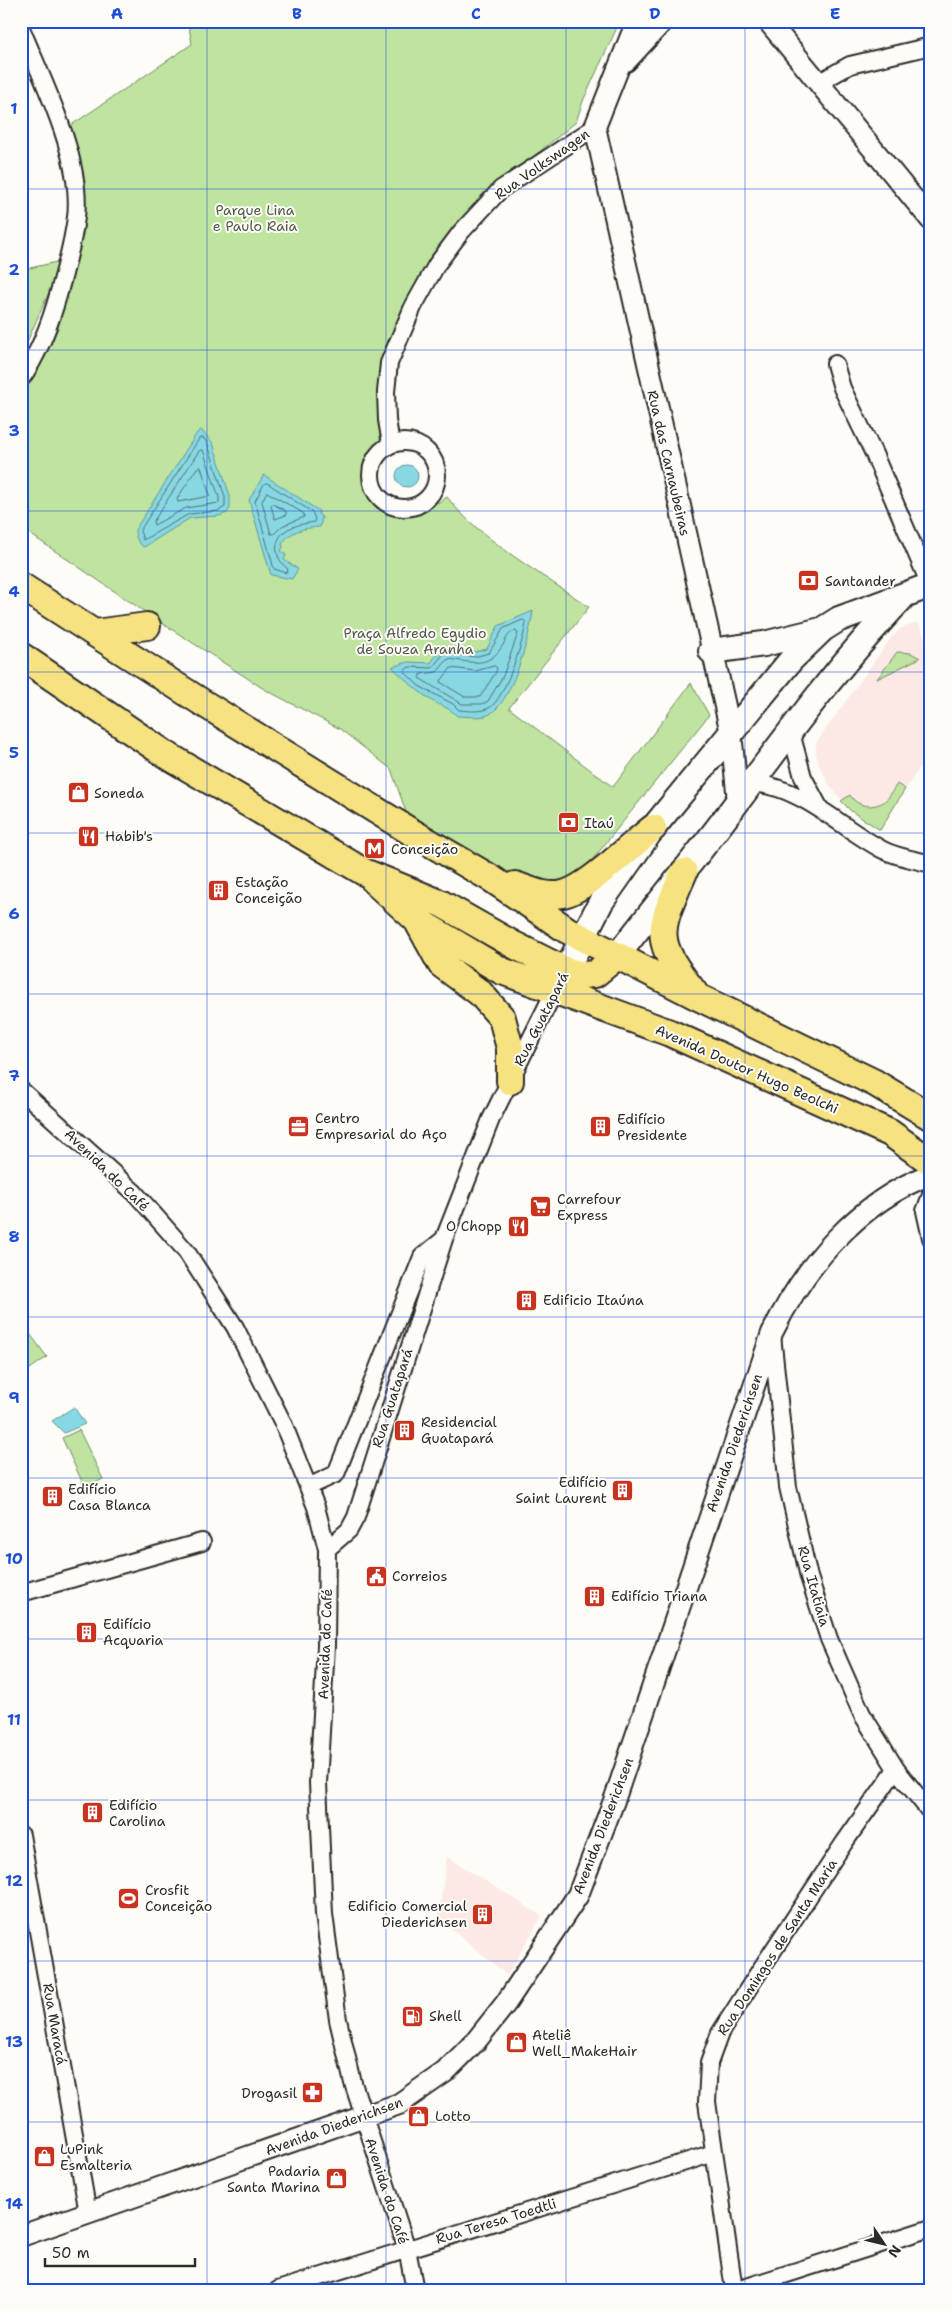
<svg xmlns="http://www.w3.org/2000/svg" width="952" height="2311" font-family="'Shantell Sans',sans-serif">
	<rect width="100%" height="100%" fill="#fdfcf7"/>
	<filter id="ink" filterUnits="userSpaceOnUse"><feTurbulence type="fractalNoise" baseFrequency=".02" numOctaves="2"/><feDisplacementMap in="SourceGraphic" scale="10" xChannelSelector="R" yChannelSelector="G"/><feConvolveMatrix kernelMatrix="1 2 1 2 8 2 1 2 1" color-interpolation-filters="sRGB"/></filter>
	<g filter="url(#ink)">
		<path fill="#fce9e5" d="M918,622l13,28v99l-51,81 -29,-19 -21,-25 -11,-21 -3,-10v-12l75,-105 9,-9z
			M447,1857l95,59 -35,59 -69,-57z"/>
		<path fill="#bee49f" stroke="#748865" d="M188,21h432l-37,80 -7,21 -80,65 -101,148 -9,106 -16,18 -3,10v11l5,13 7,8 9,6 16,5 35,-10 8,-5c32,42 98,79 142,110l-80,101 104,79 78,-104 18,32 -133,165 -37,8 -65,-26 -67,-47 -16,-46 -51,-40 -76,-40 -116,-75 -127,-86v-136l26,-40 11,-24 21,-85 -12,-115 125,-84z
			M61,261c-11,34 -28,63 -40,97v-88z
			M897,652l14,1 9,5 -43,21z
			M897,784l8,5 -25,41 -29,-19 -10,-10 9,-6c7,12 23,14 35,6 5,-4 8,-12 12,-17z
			M25,1327l22,30 -17,12 -9,-12v-27z
			M79,1430l24,49 -18,9 -23,-50z"/>
		<path fill="#88d8e3" stroke="#639399" d="M201,430l12,13 17,53v12l-3,5 -8,3 -29,2 -46,29c-6,-3 -9,-11 -9,-17l62,-97z
			M396 476a11 11 0 1 1 22 0a11 11 0 1 1-22 0Z
			M264,475l55,36 -1,3 4,3 -2,10c-15,1 -29,3 -38,17l1,3 -2,4 5,4 -2,5 14,9 -6,10 -21,-4 -22,-75z
			M533,611c-3,23 -22,99 -48,105 -8,2 -19,0 -28,0 -7,-8 -14,-9 -23,-14 -16,-10 -28,-22 -42,-35l16,-5 23,1 11,-17 33,6 12,-3 11,-23z
			M74,1407l11,17 -21,9 -12,-12z"/>
		<g fill="none" stroke-linecap="round" stroke-linejoin="round">
			<path stroke="#507075" stroke-width="1" d="M200,438h4l4,7 17,52v10l-7,4 -29,3 -46,26 -3,-9z
				M203,450l16,47v6l-33,5 -32,17 -1,-3 46,-71z
				M201,467l9,29 -32,6 -1,-3 20,-31z
				M267,483l45,29 3,7 -1,3c-10,2 -22,3 -30,10 -13,12 -7,29 4,37l-1,4 -13,-4 -19,-68 9,-17z
				M267,492l36,21 1,4 -22,9 -8,8h-3l-9,-32z
				M273,504l13,7v4l-11,4 -4,-13z
				M523,620l3,2c-2,19 -20,70 -33,83 -8,8 -23,6 -34,5l-6,-6 -34,-18 -15,-15 5,-4 23,1 13,-16 29,5 15,-4 14,-24z
				M515,631l3,2 -15,43 -15,25 -6,3h-20l-43,-26 2,-4 16,-2 11,-13c24,3 41,10 55,-14 4,-7 4,-11 12,-14z
				M495,666l2,2 -1,4 -16,25h-15l-25,-15 11,-14 24,3z"/>
			<defs>
				<path id="minor" d="M21,28c22,54 62,131 55,189 -3,26 -10,50 -17,75 -8,29 -20,62 -38,87
					M820,82l30,-17 81,-19
					M835,364l7,24 32,66 56,131
					M371 475a33 33 0 1 1 66 0a33 33 0 1 1-66 0Z
					M391,444l-4,-24 -1,-28 3,-29 24,-56 24,-43 24,-32 40,-43 94,-62
					M790,729l13,48 16,30
					M750,783c53,3 89,44 133,67 14,7 33,10 48,14
					M21,1090l114,103 51,58 49,76 48,96 33,84 11,42 -1,97 -8,137 6,131 14,106 15,63 54,166 8,41
					M931,1195l-6,16 6,27
					M772,1335l16,152 21,90 20,62 33,75 34,55 35,44
					M308,1487l28,-13 86,-217 22,-18
					M327,1549l22,-19 7,-13 88,-278 47,-120 63,-127
					M21,1593l181,-51
					M21,1835l67,378
					M278,2290l436,-137
					M734,2290l-27,-188 2,-39 11,-30 33,-52 91,-138 52,-74
					M737,2290l194,-62"/>
				<path id="tertiary" d="M637,21l-42,106 136,606 7,68
					M768,21l163,199
					M626,61l37,-40
					M21,2236l378,-132 46,-32 31,-31 30,-38 72,-108 37,-97 157,-465c33,-68 86,-131 159,-159"/>
				<path id="secondary" d="M711,651l53,-7 57,-14
					M617,956c40,-52 82,-102 121,-155 52,-70 104,-140 164,-203
					M557,988l44,-86 52,-74 138,-168 32,-31 16,-10 92,-34"/>
				<path id="primary" d="M21,586l182,117 205,127 84,49 75,51 131,67 177,86 56,34
					M95,633l52,-7
					M21,656l144,98 199,118 78,32 72,41 52,26 17,4 12,-1 22,-18
					M684,872c-26,60 -32,67 10,120
					M375,882l43,39 84,50 168,62 220,100 41,29
					M515,885c15,5 32,13 48,9 24,-5 69,-50 90,-66
					M418,922l23,42 39,29 22,25 8,30v33"/>
			</defs>
			<use href="#minor" stroke="#2b2b2b" stroke-width="20"/>
			<use href="#tertiary" stroke="#2b2b2b" stroke-width="24"/>
			<use href="#secondary" stroke="#2b2b2b" stroke-width="28"/>
			<use href="#primary" stroke="#2b2b2b" stroke-width="30"/>
			<use href="#minor" stroke="#fdfcf7" stroke-width="16"/>
			<use href="#tertiary" stroke="#fdfcf7" stroke-width="20"/>
			<use href="#secondary" stroke="#fdfcf7" stroke-width="24"/>
			<use href="#primary" stroke="#f7e281" stroke-width="26"/>
		</g>
	</g>
	<path fill="none" stroke="#1d4ed8" stroke-width="1" stroke-opacity="0.55" d="M207,21v2269M386,21v2269M566,21v2269M745,21v2269M21,189h910M21,350h910M21,511h910M21,672h910M21,833h910M21,994h910M21,1156h910M21,1317h910M21,1478h910M21,1639h910M21,1800h910M21,1961h910M21,2122h910"/>
	<defs>
		<symbol id="bank-square" viewBox="-11 -11 22 22"><rect x="-9" y="-9" width="18" height="18" rx="4" fill="#c8321e" stroke="#fdfcf7"/><path d="M-6-4H6V4H-6ZM0-2.3a2.3 2.3 0 1 0 0 4.6a2.3 2.3 0 1 0 0-4.6Z" fill="#fff"/></symbol>
		<symbol id="shop-square" viewBox="-11 -11 22 22"><rect x="-9" y="-9" width="18" height="18" rx="4" fill="#c8321e" stroke="#fdfcf7"/><path d="M-5-2.5h2.3a2.7 3.5 0 0 1 5.4 0H5L5.5 6h-11ZM-1.5-2.5h3a1.5 2.3 0 0 0-3 0Z" fill="#fff"/></symbol>
		<symbol id="restaurant-square" viewBox="-11 -11 22 22"><rect x="-9" y="-9" width="18" height="18" rx="4" fill="#c8321e" stroke="#fdfcf7"/><path d="M-5-6h1v4h1v-4h1v4h1v-4h1v5L-1.5 .5V6h-2V.5L-5-1ZM5-6V6H3V1.5H1.5Q1.5-4 5-6Z" fill="#fff"/></symbol>
		<symbol id="metro-square" viewBox="-11 -11 22 22"><rect x="-9" y="-9" width="18" height="18" rx="4" fill="#c8321e" stroke="#fdfcf7"/><path d="M-5.5 5V-5H-3L0 0L3-5H5.5V5H3V-.5L0 4L-3-.5V5Z" fill="#fff"/></symbol>
		<symbol id="building-square" viewBox="-11 -11 22 22"><rect x="-9" y="-9" width="18" height="18" rx="4" fill="#c8321e" stroke="#fdfcf7"/><path d="M-4-6H4V6H1V3H-1V6H-4ZM-2.5-4.3h1.7v1.8h-1.7ZM.8-4.3h1.7v1.8H.8ZM-2.5-1h1.7V.8h-1.7ZM.8-1h1.7V.8H.8Z" fill="#fff"/></symbol>
		<symbol id="office-square" viewBox="-11 -11 22 22"><rect x="-9" y="-9" width="18" height="18" rx="4" fill="#c8321e" stroke="#fdfcf7"/><path d="M-6-3h4V-5.5h4V-3h4V5H-6ZM-1-4.5V-3h2v-1.5ZM-6 0V1H6V0Z" fill="#fff"/></symbol>
		<symbol id="supermarket-square" viewBox="-11 -11 22 22"><rect x="-9" y="-9" width="18" height="18" rx="4" fill="#c8321e" stroke="#fdfcf7"/><path d="M-6-5.5h2.5l.6 2H6L4.5 2H-2.5L-4.4-4H-6ZM-1.5 3.2a1.3 1.3 0 1 0 .1 0ZM3 3.2a1.3 1.3 0 1 0 .1 0Z" fill="#fff"/></symbol>
		<symbol id="civic-square" viewBox="-11 -11 22 22"><rect x="-9" y="-9" width="18" height="18" rx="4" fill="#c8321e" stroke="#fdfcf7"/><path d="M-.6-6.5H3V-4.5H.6V-3L4-1V1h2V6H-6V1h2V-1L-.6-3ZM-1.2 2.5V6h2.4V2.5Z" fill="#fff"/></symbol>
		<symbol id="stadium-square" viewBox="-11 -11 22 22"><rect x="-9" y="-9" width="18" height="18" rx="4" fill="#c8321e" stroke="#fdfcf7"/><path d="M0-5a6.5 5 0 1 0 0 10a6.5 5 0 1 0 0-10ZM-3.5-1.8h7v3.6h-7Z" fill="#fff"/></symbol>
		<symbol id="fuel-square" viewBox="-11 -11 22 22"><rect x="-9" y="-9" width="18" height="18" rx="4" fill="#c8321e" stroke="#fdfcf7"/><path d="M-5.5-6h7V0h2V4h1.3V-2.5L3-4.5l.8-.8L6-3V5H2.5V1h-1V6h-7ZM-4.2-4.7v3.2H.2V-4.7Z" fill="#fff"/></symbol>
		<symbol id="pharmacy-square" viewBox="-11 -11 22 22"><rect x="-9" y="-9" width="18" height="18" rx="4" fill="#c8321e" stroke="#fdfcf7"/><path d="M-2-6h4v4h4v4h-4v4h-4v-4h-4v-4h4Z" fill="#fff"/></symbol>
	</defs>
	<g fill-rule="evenodd">
		<use href="#bank-square" x="796" y="568" width="25" height="25"/>
		<use href="#shop-square" x="66" y="780" width="25" height="25"/>
		<use href="#bank-square" x="556" y="810" width="25" height="25"/>
		<use href="#restaurant-square" x="76" y="824" width="25" height="25"/>
		<use href="#metro-square" x="362" y="836" width="25" height="25"/>
		<use href="#building-square" x="206" y="878" width="25" height="25"/>
		<use href="#office-square" x="286" y="1114" width="25" height="25"/>
		<use href="#building-square" x="588" y="1114" width="25" height="25"/>
		<use href="#supermarket-square" x="528" y="1194" width="25" height="25"/>
		<use href="#restaurant-square" x="506" y="1214" width="25" height="25"/>
		<use href="#building-square" x="514" y="1288" width="25" height="25"/>
		<use href="#building-square" x="392" y="1418" width="25" height="25"/>
		<use href="#building-square" x="610" y="1478" width="25" height="25"/>
		<use href="#building-square" x="40" y="1484" width="25" height="25"/>
		<use href="#civic-square" x="364" y="1564" width="25" height="25"/>
		<use href="#building-square" x="582" y="1584" width="25" height="25"/>
		<use href="#building-square" x="74" y="1620" width="25" height="25"/>
		<use href="#building-square" x="80" y="1800" width="25" height="25"/>
		<use href="#stadium-square" x="116" y="1886" width="25" height="25"/>
		<use href="#building-square" x="470" y="1902" width="25" height="25"/>
		<use href="#fuel-square" x="400" y="2004" width="25" height="25"/>
		<use href="#shop-square" x="504" y="2030" width="25" height="25"/>
		<use href="#pharmacy-square" x="300" y="2080" width="25" height="25"/>
		<use href="#shop-square" x="406" y="2104" width="25" height="25"/>
		<use href="#shop-square" x="32" y="2144" width="25" height="25"/>
		<use href="#shop-square" x="324" y="2166" width="25" height="25"/>
	</g>
	<g text-anchor="middle" dominant-baseline="central" stroke-width="4" stroke-linejoin="round" paint-order="stroke">
		<g font-size="14" fill="#2b2b2b" stroke="#fdfcf7">
			<text transform="translate(542 164) rotate(-35)">Rua Volkswagen</text>
			<text transform="translate(669 463) rotate(77)">Rua das Carnaubeiras</text>
			<text transform="translate(541 1019) rotate(-63)">Rua Guatapará</text>
			<text transform="translate(747 1069) rotate(24)">Avenida Doutor Hugo Beolchi</text>
			<text transform="translate(107 1170) rotate(44)">Avenida do Café</text>
			<text transform="translate(392 1398) rotate(-72)">Rua Guatapará</text>
			<text transform="translate(734 1443) rotate(-71)">Avenida Diederichsen</text>
			<text transform="translate(814 1586) rotate(74)">Rua Itatiaia</text>
			<text transform="translate(325 1644) rotate(-88)">Avenida do Café</text>
			<text transform="translate(603 1826) rotate(-69)">Avenida Diederichsen</text>
			<text transform="translate(777 1947) rotate(-57)">Rua Domingos de Santa Maria</text>
			<text transform="translate(55 2024) rotate(80)">Rua Maracá</text>
			<text transform="translate(334 2126) rotate(-20)">Avenida Diederichsen</text>
			<text transform="translate(387 2191) rotate(72)">Avenida do Café</text>
			<text transform="translate(496 2221) rotate(-17)">Rua Teresa Toedtli</text>
		</g>
		<g font-size="14" fill="#505948" stroke="#fdfcf7">
			<text x="255" y="210">Parque Lina<tspan x="255" dy="16">e Paulo Raia</tspan></text>
			<text x="415" y="633">Praça Alfredo Egydio<tspan x="415" dy="16">de Souza Aranha</tspan></text>
		</g>
		<g font-size="14" fill="#2b2b2b" stroke="#fdfcf7" text-anchor="start">
			<text x="825" y="581">Santander</text>
			<text x="94" y="793">Soneda</text>
			<text x="584" y="823">Itaú</text>
			<text x="105" y="836">Habib's</text>
			<text x="391" y="849">Conceição</text>
			<text x="235" y="882">Estação<tspan x="235" dy="16">Conceição</tspan></text>
			<text x="315" y="1118">Centro<tspan x="315" dy="16">Empresarial do Aço</tspan></text>
			<text x="617" y="1119">Edifício<tspan x="617" dy="16">Presidente</tspan></text>
			<text x="557" y="1199">Carrefour<tspan x="557" dy="16">Express</tspan></text>
			<text x="502" y="1226" text-anchor="end">O Chopp</text>
			<text x="543" y="1300">Edificio Itaúna</text>
			<text x="421" y="1422">Residencial<tspan x="421" dy="16">Guatapará</tspan></text>
			<text x="607" y="1482" text-anchor="end">Edifício<tspan x="607" dy="16">Saint Laurent</tspan></text>
			<text x="68" y="1489">Edifício<tspan x="68" dy="16">Casa Blanca</tspan></text>
			<text x="392" y="1576">Correios</text>
			<text x="611" y="1596">Edifício Triana</text>
			<text x="103" y="1624">Edifício<tspan x="103" dy="16">Acquaria</tspan></text>
			<text x="109" y="1805">Edifício<tspan x="109" dy="16">Carolina</tspan></text>
			<text x="145" y="1890">Crosfit<tspan x="145" dy="16">Conceição</tspan></text>
			<text x="467" y="1906" text-anchor="end">Edificio Comercial<tspan x="467" dy="16">Diederichsen</tspan></text>
			<text x="429" y="2016">Shell</text>
			<text x="532" y="2035">Ateliê<tspan x="532" dy="16">Well_MakeHair</tspan></text>
			<text x="297" y="2093" text-anchor="end">Drogasil</text>
			<text x="435" y="2116">Lotto</text>
			<text x="60" y="2149">LuPink<tspan x="60" dy="16">Esmalteria</tspan></text>
			<text x="320" y="2171" text-anchor="end">Padaria<tspan x="320" dy="16">Santa Marina</tspan></text>
		</g>
	</g>
	<rect width="952" height="2311" fill="none" stroke="#fdfcf7" stroke-width="55"/>
	<g transform="translate(884 2244) rotate(125)" stroke="#fdfcf7" stroke-width="4" paint-order="stroke">
	<path d="M0-4L9 19L0 12L-9 19Z" fill="#2b2b2b"/>
	<text y="-8" font-size="14" font-weight="bold" text-anchor="middle" fill="#2b2b2b">N</text>
	</g>
	<path d="M45 2258v8h150v-8" fill="none" stroke="#2b2b2b" stroke-width="2.5"/>
	<text x="52" y="2258" font-size="15" fill="#2b2b2b" stroke="#fdfcf7" stroke-width="4" paint-order="stroke">50 m</text>
	<rect x="28" y="28" width="896" height="2256" fill="none" stroke="#1d4ed8" stroke-width="2"/>
	<g font-size="16" text-anchor="middle" font-weight="bold" fill="#1d4ed8">
		<text x="117" y="19">A</text>
		<text x="297" y="19">B</text>
		<text x="476" y="19">C</text>
		<text x="655" y="19">D</text>
		<text x="835" y="19">E</text>
		<text x="14" y="114">1</text>
		<text x="14" y="275">2</text>
		<text x="14" y="436">3</text>
		<text x="14" y="597">4</text>
		<text x="14" y="758">5</text>
		<text x="14" y="919">6</text>
		<text x="14" y="1081">7</text>
		<text x="14" y="1242">8</text>
		<text x="14" y="1403">9</text>
		<text x="14" y="1564">10</text>
		<text x="14" y="1725">11</text>
		<text x="14" y="1886">12</text>
		<text x="14" y="2047">13</text>
		<text x="14" y="2209">14</text>
	</g>
</svg>
